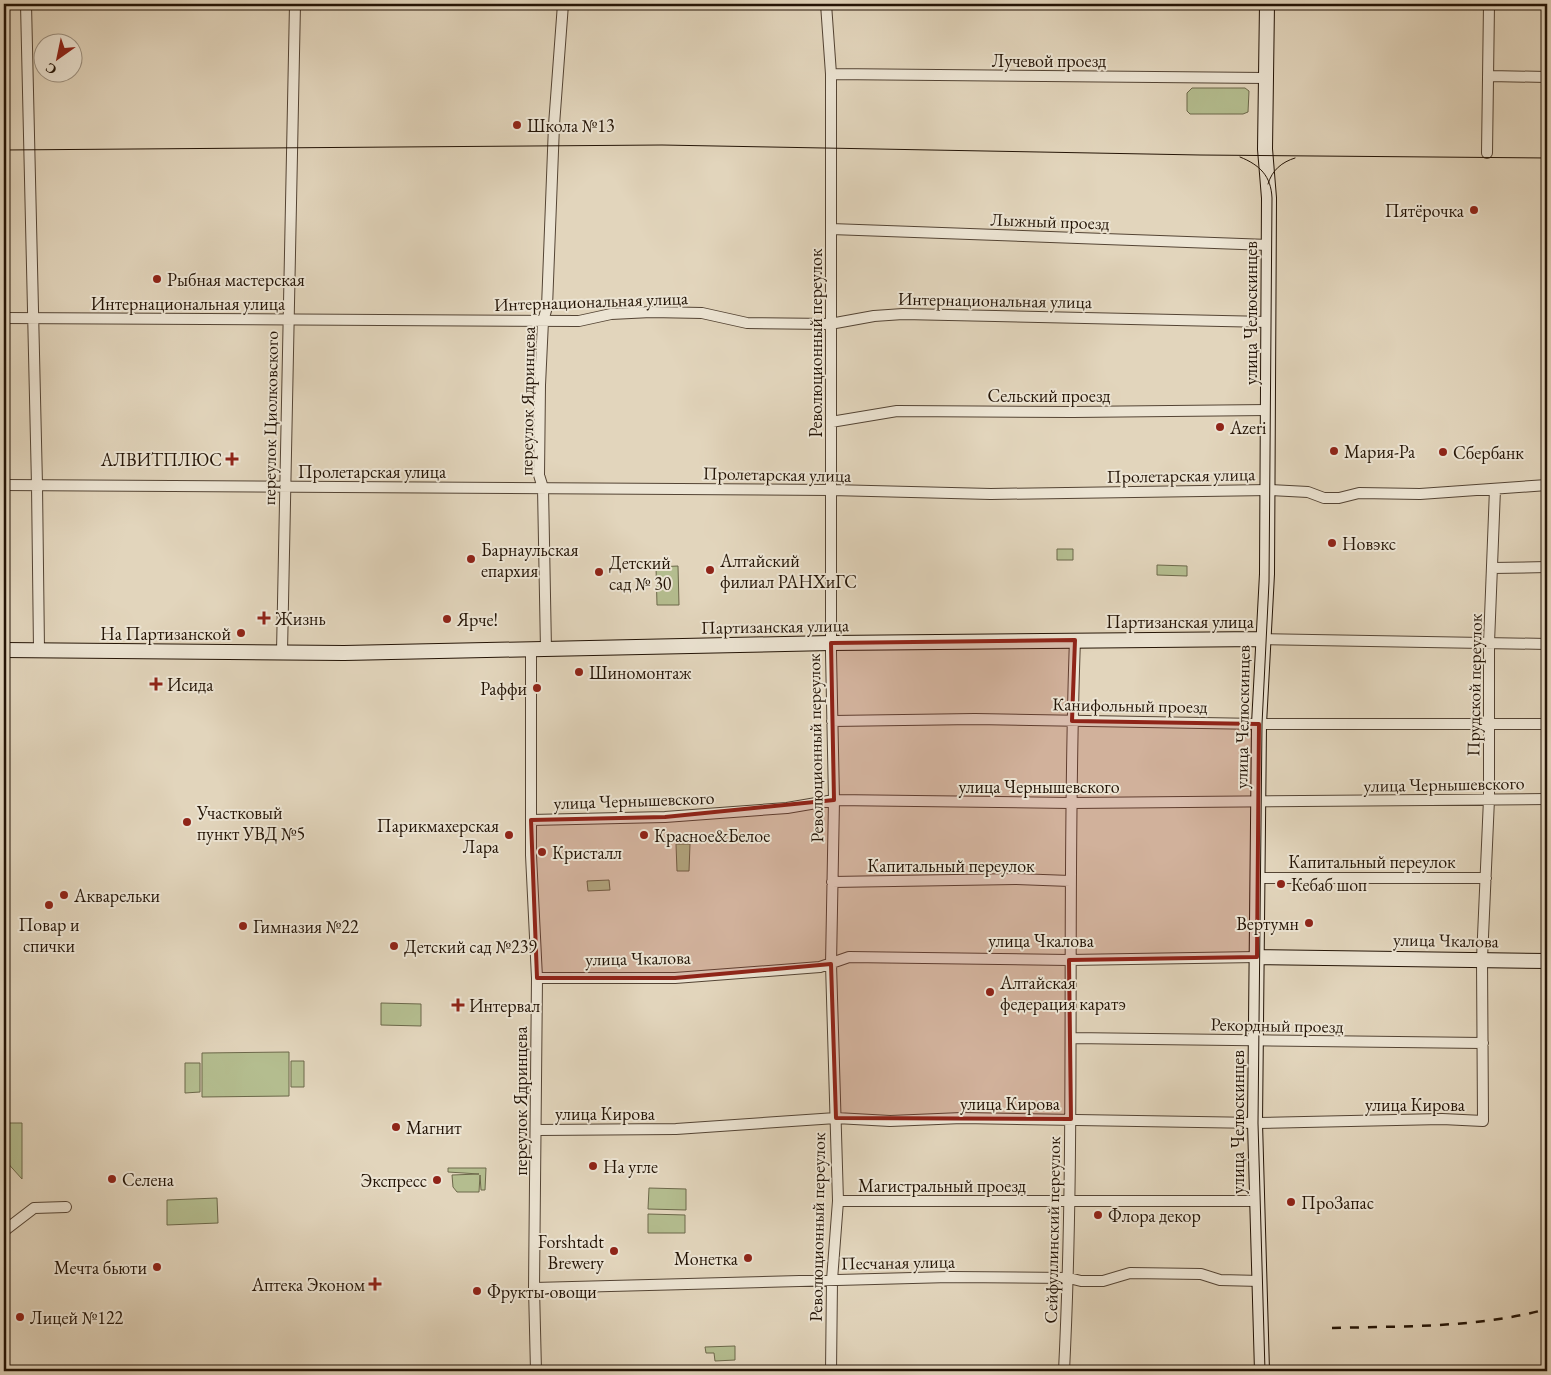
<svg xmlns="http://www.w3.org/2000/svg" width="1551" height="1375" font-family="'EB Garamond',serif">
	<rect width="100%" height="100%" fill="#e2d5bc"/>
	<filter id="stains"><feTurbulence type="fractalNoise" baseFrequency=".004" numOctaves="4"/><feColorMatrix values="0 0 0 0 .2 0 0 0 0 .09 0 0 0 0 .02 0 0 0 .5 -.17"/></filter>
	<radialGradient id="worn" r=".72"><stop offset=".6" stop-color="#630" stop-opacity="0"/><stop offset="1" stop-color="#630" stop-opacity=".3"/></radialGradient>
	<path fill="#b4bd8f" stroke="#6c684a" d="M1192,88h53l4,3 -1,21 -5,2h-53l-3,-3v-18z
		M1057,549h16v11h-16z
		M1157,565l30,1v10l-30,-1z
		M678,566l1,39h-22l-1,-38z
		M676,844h14l-1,27h-12z
		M609,880l1,10 -22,1 -1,-10z
		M381,1003l40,1v22l-40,-1z
		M289,1052v44l-87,1v-44z
		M291,1061h13v26h-13z
		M185,1063h15v29l-15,1z
		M4,1123h18v56l-18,-20z
		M448,1168h38l-1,22h-4l-1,-15 -1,17h-22l-4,-5 -1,-12 27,-1 -31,-2z
		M649,1188l37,1v21l-38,-1z
		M217,1198l1,25 -51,2v-25z
		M648,1214l37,1v18h-37z
		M735,1346v14l-20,1 -1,-8h-8l-1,-6z"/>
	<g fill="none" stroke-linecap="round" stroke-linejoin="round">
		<defs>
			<path id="street" d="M26,4l11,481 2,165
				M826,4l5,70v579l3,147 -3,164 7,237 -6,79 -1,91
				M831,74l435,4
				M1489,76l58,1
				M1487,153l2,-149
				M831,229l438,16
				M4,318l575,3 32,-7 40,-2 51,1 45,10 83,1 44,-8 29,-2 365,8
				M831,422l66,-11 176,1 195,-2
				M4,485l827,5 160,4 279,-4 38,2 16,6h15l20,-5 61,1 127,-9
				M1492,568l55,-1
				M1262,639l285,5
				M531,650v205l6,123 -3,310 2,83
				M546,650l-3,-162 -4,-13 1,-90 3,-64 4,-14 7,-182 9,-121
				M282,652l13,-648
				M832,721l143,-2 284,5h288
				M531,820l134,-3 122,-9 47,-8 237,3 476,-4
				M1258,878h228
				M832,882l184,-3 54,2
				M537,978h138l145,-11 29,-10 220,3 188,-3
				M1071,1038l412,5
				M537,1130l139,-1 160,-11 54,3 72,-3 296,5 184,-4 41,2 -1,-162 7,-160v-156l6,-154
				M838,1201h418
				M4,1231l30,-23 32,-1
				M534,1288l416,-11 119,1 12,3h22l27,-8 71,1 19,6 40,1
				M1064,1371c12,-243 2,-487 11,-731"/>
			<path id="secondary" d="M4,650l340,3 487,-10 431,-4
				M1257,957l290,4
				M1262,1371l-7,-248 4,-399 8,-150 2,-376 -4,-49 2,-145"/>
		</defs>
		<use href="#street" stroke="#544434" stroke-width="12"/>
		<use href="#secondary" stroke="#241406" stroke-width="16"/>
		<use href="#street" stroke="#ece4d3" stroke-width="10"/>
		<use href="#secondary" stroke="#ece4d3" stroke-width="14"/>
		<path stroke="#241406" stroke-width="1" d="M4,150l658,-5 538,10 347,3
			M1240,157c20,8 31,19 32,41l-3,384 -7,142 -4,399 7,248
			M1268,184c4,-14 14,-22 27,-26"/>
		<path stroke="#241406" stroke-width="2.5" stroke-dasharray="9 9" stroke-linecap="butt" d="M1332,1328c72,-2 146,0 215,-19"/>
	</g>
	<path fill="#8f2418" fill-opacity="0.2" stroke="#8f2418" stroke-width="4" stroke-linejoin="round" d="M1075,640l-3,81 187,3 -2,233 -188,3 2,159 -235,-1 -5,-154 -156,14h-138l-6,-158 134,-3 169,-17 -3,-157z"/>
	<g fill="#8f2418" stroke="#ece4d3" stroke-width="2">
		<circle cx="517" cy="125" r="5"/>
		<circle cx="1474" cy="210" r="5"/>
		<circle cx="157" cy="279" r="5"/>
		<circle cx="1220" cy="427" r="5"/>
		<circle cx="1334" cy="451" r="5"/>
		<circle cx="1443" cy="452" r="5"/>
		<path d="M229.5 451.5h5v5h5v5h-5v5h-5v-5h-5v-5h5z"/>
		<circle cx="1332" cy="543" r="5"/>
		<circle cx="471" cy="559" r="5"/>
		<circle cx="710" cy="570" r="5"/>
		<circle cx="599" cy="572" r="5"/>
		<path d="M261.5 610.5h5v5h5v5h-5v5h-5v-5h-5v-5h5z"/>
		<circle cx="447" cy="619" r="5"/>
		<circle cx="241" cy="633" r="5"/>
		<circle cx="579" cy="672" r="5"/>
		<path d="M153.5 676.5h5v5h5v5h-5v5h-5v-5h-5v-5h5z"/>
		<circle cx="537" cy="688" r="5"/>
		<circle cx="187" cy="822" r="5"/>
		<circle cx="509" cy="835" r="5"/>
		<circle cx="644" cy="835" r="5"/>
		<circle cx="542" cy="852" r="5"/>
		<circle cx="1281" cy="884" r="5"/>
		<circle cx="64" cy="895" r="5"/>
		<circle cx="49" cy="905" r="5"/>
		<circle cx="1309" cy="923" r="5"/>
		<circle cx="243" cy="926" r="5"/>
		<circle cx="394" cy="946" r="5"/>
		<circle cx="990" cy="992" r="5"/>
		<path d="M455.5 997.5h5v5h5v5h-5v5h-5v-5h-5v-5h5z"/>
		<circle cx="396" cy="1127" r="5"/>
		<circle cx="593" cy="1166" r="5"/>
		<circle cx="112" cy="1179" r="5"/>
		<circle cx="437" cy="1180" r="5"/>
		<circle cx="1291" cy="1202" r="5"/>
		<circle cx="1098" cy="1215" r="5"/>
		<circle cx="614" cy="1251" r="5"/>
		<circle cx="748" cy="1258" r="5"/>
		<circle cx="157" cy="1267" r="5"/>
		<path d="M372.5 1276.5h5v5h5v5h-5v5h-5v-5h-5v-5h5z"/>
		<circle cx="477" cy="1291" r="5"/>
		<circle cx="20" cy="1317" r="5"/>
	</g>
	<g text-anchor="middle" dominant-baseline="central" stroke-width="4" stroke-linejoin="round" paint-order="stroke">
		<g font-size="18" fill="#241406" stroke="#ece4d3">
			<text x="1049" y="60">Лучевой проезд</text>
			<text transform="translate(1050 221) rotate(2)">Лыжный проезд</text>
			<text transform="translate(995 300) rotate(1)">Интернациональная улица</text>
			<text transform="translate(591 301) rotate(-2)">Интернациональная улица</text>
			<text x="188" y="303">Интернациональная улица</text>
			<text transform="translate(1250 313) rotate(-90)">улица Челюскинцев</text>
			<text transform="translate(815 343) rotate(-90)">Революционный переулок</text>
			<text x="1049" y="395">Сельский проезд</text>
			<text transform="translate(527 401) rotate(-89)">переулок Ядринцева</text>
			<text transform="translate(270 418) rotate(-89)">переулок Циолковского</text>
			<text x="372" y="471">Пролетарская улица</text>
			<text transform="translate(777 474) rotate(1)">Пролетарская улица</text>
			<text transform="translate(1181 475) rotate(-1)">Пролетарская улица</text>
			<text x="1180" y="621">Партизанская улица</text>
			<text transform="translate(775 626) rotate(-1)">Партизанская улица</text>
			<text transform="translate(1474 685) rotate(-89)">Прудской переулок</text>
			<text transform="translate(1130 705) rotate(1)">Канифольный проезд</text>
			<text transform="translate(1242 717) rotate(-89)">улица Челюскинцев</text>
			<text transform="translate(815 748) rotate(-91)">Революционный переулок</text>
			<text transform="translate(1444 784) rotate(-1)">улица Чернышевского</text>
			<text x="1039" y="786">улица Чернышевского</text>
			<text transform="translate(634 800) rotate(-2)">улица Чернышевского</text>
			<text x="1372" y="861">Капитальный переулок</text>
			<text x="951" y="865">Капитальный переулок</text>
			<text x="1041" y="940">улица Чкалова</text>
			<text transform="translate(1446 940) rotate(1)">улица Чкалова</text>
			<text transform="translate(638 958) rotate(-1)">улица Чкалова</text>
			<text transform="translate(1277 1025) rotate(1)">Рекордный проезд</text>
			<text transform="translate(520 1101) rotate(-90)">переулок Ядринцева</text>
			<text x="1010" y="1103">улица Кирова</text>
			<text x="1415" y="1104">улица Кирова</text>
			<text x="605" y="1113">улица Кирова</text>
			<text transform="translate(1237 1122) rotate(-90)">улица Челюскинцев</text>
			<text x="942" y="1185">Магистральный проезд</text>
			<text transform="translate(817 1227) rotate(-89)">Революционный переулок</text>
			<text transform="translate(1052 1230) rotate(-89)">Сейфуллинский переулок</text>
			<text transform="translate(898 1262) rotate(-1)">Песчаная улица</text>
		</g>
		<g font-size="18" fill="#241406" stroke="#ece4d3" text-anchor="start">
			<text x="527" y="125">Школа №13</text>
			<text x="1464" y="210" text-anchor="end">Пятёрочка</text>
			<text x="167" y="279">Рыбная мастерская</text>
			<text x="1230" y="427">Azeri</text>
			<text x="1344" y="451">Мария-Ра</text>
			<text x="1453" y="452">Сбербанк</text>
			<text x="222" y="459" text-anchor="end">АЛВИТПЛЮС</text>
			<text x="1342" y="543">Новэкс</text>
			<text x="481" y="549">Барнаульская<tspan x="481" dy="21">епархия</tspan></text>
			<text x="720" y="560">Алтайский<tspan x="720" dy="21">филиал РАНХиГС</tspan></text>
			<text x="609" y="562">Детский<tspan x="609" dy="21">сад № 30</tspan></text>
			<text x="275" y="618">Жизнь</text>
			<text x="457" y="619">Ярче!</text>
			<text x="231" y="633" text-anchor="end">На Партизанской</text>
			<text x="589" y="672">Шиномонтаж</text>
			<text x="167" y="684">Исида</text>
			<text x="527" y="688" text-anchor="end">Раффи</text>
			<text x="197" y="812">Участковый<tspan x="197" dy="21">пункт УВД №5</tspan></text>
			<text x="499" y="825" text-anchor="end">Парикмахерская<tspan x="499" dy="21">Лара</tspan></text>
			<text x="654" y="835">Красное&amp;Белое</text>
			<text x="552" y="852">Кристалл</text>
			<text x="1291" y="884">Кебаб шоп</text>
			<text x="74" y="895">Акварельки</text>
			<text x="1299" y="923" text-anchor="end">Вертумн</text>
			<text x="49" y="924" text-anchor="middle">Повар и<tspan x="49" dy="21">спички</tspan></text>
			<text x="253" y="926">Гимназия №22</text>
			<text x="404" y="946">Детский сад №239</text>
			<text x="1000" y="982">Алтайская<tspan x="1000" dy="21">федерация каратэ</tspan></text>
			<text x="469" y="1005">Интервал</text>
			<text x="406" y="1127">Магнит</text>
			<text x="603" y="1166">На угле</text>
			<text x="122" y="1179">Селена</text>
			<text x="427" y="1180" text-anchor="end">Экспресс</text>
			<text x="1301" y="1202">ПроЗапас</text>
			<text x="1108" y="1215">Флора декор</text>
			<text x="604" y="1241" text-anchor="end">Forshtadt<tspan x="604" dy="21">Brewery</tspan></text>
			<text x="738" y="1258" text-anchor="end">Монетка</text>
			<text x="147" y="1267" text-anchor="end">Мечта бьюти</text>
			<text x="365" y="1284" text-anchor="end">Аптека Эконом</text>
			<text x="487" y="1291">Фрукты-овощи</text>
			<text x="30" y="1317">Лицей №122</text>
		</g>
	</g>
	<rect width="1551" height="1375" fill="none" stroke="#e2d5bc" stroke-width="20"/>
	<rect x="5" y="5" width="1541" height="1365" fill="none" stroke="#241406" stroke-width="2.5"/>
	<rect x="10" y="10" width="1531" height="1355" fill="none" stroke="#241406"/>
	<g transform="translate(58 58) rotate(213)"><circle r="24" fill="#ece4d3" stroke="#9c9181"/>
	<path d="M0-4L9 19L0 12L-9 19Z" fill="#8f2418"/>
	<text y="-8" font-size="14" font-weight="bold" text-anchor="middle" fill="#241406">С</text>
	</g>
	<rect width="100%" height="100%" filter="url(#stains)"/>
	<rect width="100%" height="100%" fill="url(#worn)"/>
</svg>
